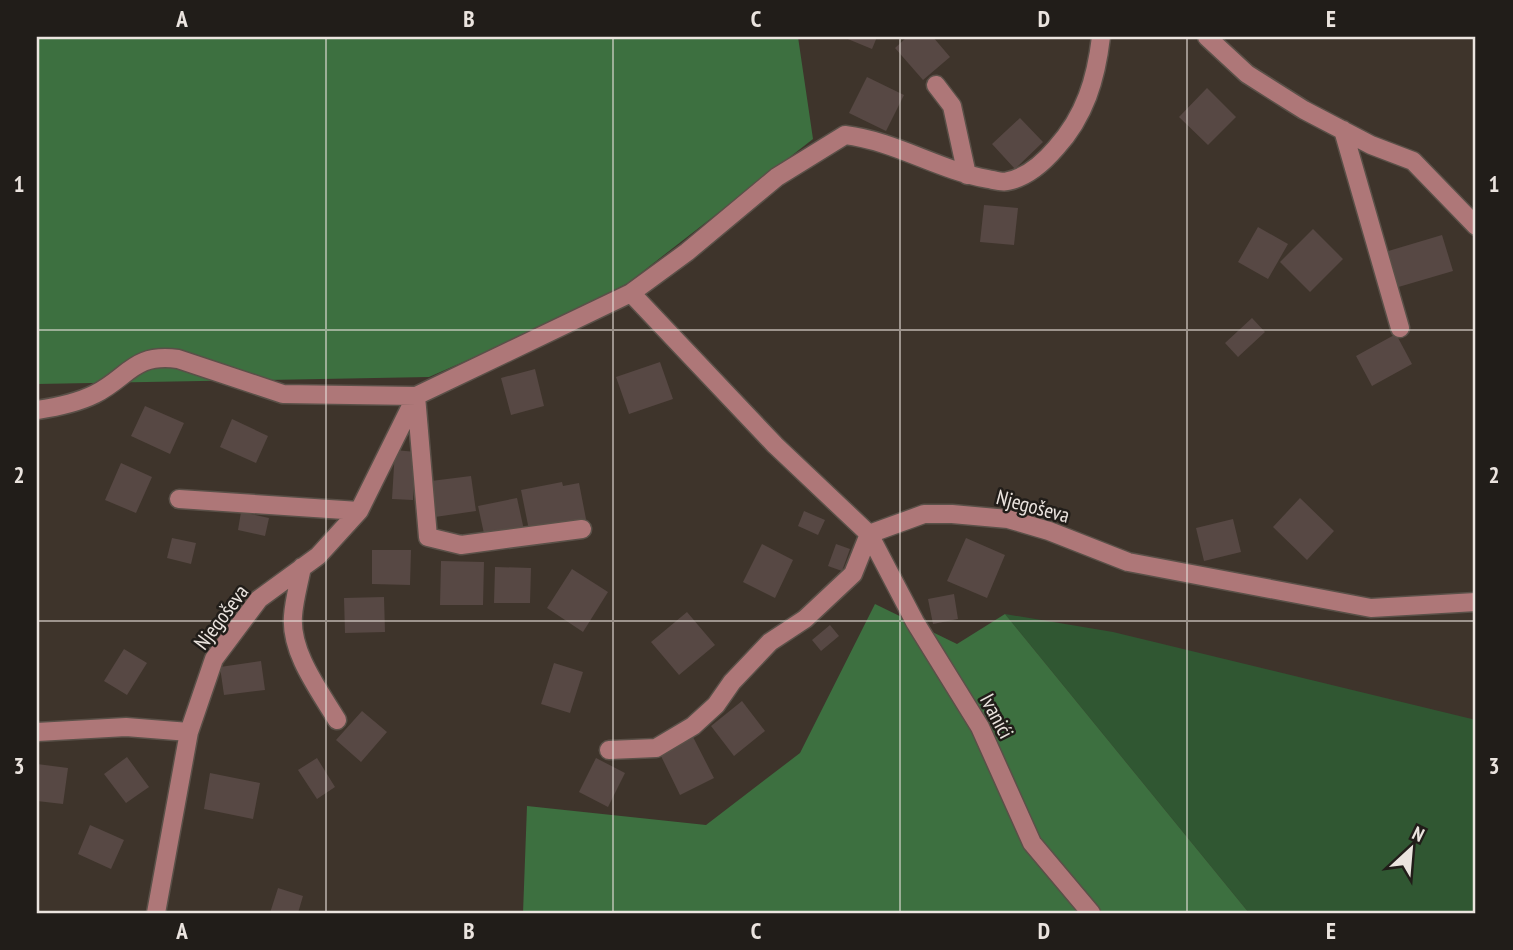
<svg xmlns="http://www.w3.org/2000/svg" width="1513" height="950" font-family="'PT Sans Narrow',sans-serif">
	<rect width="100%" height="100%" fill="#3e342b"/>
	<path fill="#305732" d="M1005,614l108,18 363,88v193h-227z"/>
	<path fill="#3d7040" d="M37,37h761l15,102 -185,144 -96,49 -103,45 -392,7z
		M875,604l82,40 48,-30 244,299h-726l4,-107 179,19 94,-72z"/>
	<path fill="#574844" d="M843,37h34l-5,12z
		M907,37h26l17,20 -27,23 -28,-32z
		M867,77l37,18 -18,36 -37,-18z
		M1207,88l29,29 -28,28 -29,-28z
		M1020,118l23,24 -28,27 -23,-25z
		M984,205l34,3 -4,37 -34,-3z
		M1258,227l30,17 -20,35 -30,-17z
		M1313,229l30,30 -33,33 -30,-30z
		M1442,235l11,36 -58,17 -10,-36z
		M1252,318l13,14 -27,25 -13,-14z
		M1396,334l16,30 -40,22 -16,-30z
		M660,362l13,37 -44,15 -13,-37z
		M535,369l9,37 -33,9 -10,-37z
		M145,406l39,17 -14,31 -39,-18z
		M232,419l36,17 -12,27 -36,-16z
		M395,450l21,2 -3,48 -21,-1z
		M121,463l31,14 -16,36 -31,-13z
		M471,476l5,35 -41,6 -4,-36z
		M562,482l1,4 16,-3 7,36 -57,11 -8,-40z
		M517,498l7,32 -39,8 -7,-32z
		M1300,498l34,33 -27,29 -34,-33z
		M804,511l21,9 -7,15 -20,-9z
		M241,512l28,6 -4,18 -27,-6z
		M1233,519l8,33 -37,9 -8,-33z
		M172,538l24,5 -5,21 -24,-6z
		M966,538l39,17 -18,43 -40,-17z
		M762,544l31,16 -18,38 -32,-16z
		M836,544l14,5 -8,22 -14,-5z
		M372,550h39l-1,35 -38,-1z
		M441,561l43,1 -1,43h-43z
		M495,567l36,1 -1,35h-36z
		M572,569l36,23 -25,40 -36,-24z
		M954,594l4,25 -25,5 -5,-25z
		M384,597l1,35 -40,1 -1,-35z
		M687,612l28,33 -36,30 -28,-33z
		M830,625l9,11 -18,15 -9,-11z
		M124,649l23,14 -20,32 -23,-14z
		M261,661l4,29 -41,5 -4,-28z
		M554,663l29,9 -13,41 -29,-9z
		M742,701l23,30 -31,25 -23,-30z
		M362,711l25,21 -26,30 -25,-22z
		M693,737l21,41 -34,17 -20,-41z
		M127,757l22,30 -23,16 -22,-29z
		M317,758l18,29 -18,12 -19,-29z
		M596,758l29,15 -17,34 -29,-15z
		M37,764l31,4 -5,36 -26,-3z
		M210,773l50,10 -7,36 -49,-10z
		M90,825l34,15 -13,29 -33,-15z
		M278,888l25,8 -5,17h-28z"/>
	<g fill="none" stroke-linecap="round" stroke-linejoin="round">
		<defs>
			<path id="minor" d="M1207,37l40,37 57,36 67,35 42,16 63,65
				M936,85l16,21 15,69
				M1343,130l57,198
				M631,293l144,152 94,89 55,-20h28l56,5 41,12 79,31 243,46 105,-6
				M416,396l12,141 33,8 121,-16
				M37,410c20,-3 40,-7 58,-16 34,-17 38,-41 83,-35l105,35 133,2 215,-103 56,-41 90,-75 68,-42c50,6 93,35 143,44 6,1 15,4 20,2 20,-4 36,-19 48,-33 29,-32 40,-69 45,-111
				M179,499l180,12
				M869,534l46,88 65,105 52,116 59,70
				M302,567c-3,16 -8,33 -9,49 -3,36 26,74 44,104
				M37,732l89,-5 63,5
				M609,750l47,-2 37,-22 23,-21 16,-23 38,-40 35,-23 48,-45 16,-40
				M156,913l33,-181 25,-73 45,-60 59,-43 41,-45 57,-115"/>
		</defs>
		<use href="#minor" stroke="#5a5048" stroke-width="21"/>
		<use href="#minor" stroke="#ae7778" stroke-width="18"/>
	</g>
	<path fill="none" stroke="#ebe4df" stroke-width="2" stroke-opacity="0.55" d="M326,37v876M613,37v876M900,37v876M1187,37v876M37,330h1439M37,621h1439"/>
	<g text-anchor="middle" dominant-baseline="central" stroke-width="5" stroke-linejoin="round" paint-order="stroke">
		<g font-size="21" fill="#ebe4df" stroke="#211d19">
			<text transform="translate(1033 506) rotate(15)">Njegoševa</text>
			<text transform="translate(221 617) rotate(-53)">Njegoševa</text>
			<text transform="translate(997 716) rotate(62)">Ivanići</text>
		</g>
	</g>
	<rect width="1513" height="950" fill="none" stroke="#211d19" stroke-width="77"/>
	<g transform="translate(1411 849) rotate(26)" stroke="#211d19" stroke-width="5" paint-order="stroke">
	<path d="M0-5L12 26L0 18L-12 26Z" fill="#ebe4df"/>
	<text y="-10" font-size="19" font-weight="bold" text-anchor="middle" fill="#ebe4df">N</text>
	</g>
	<rect x="38" y="38" width="1436" height="874" fill="none" stroke="#ebe4df" stroke-width="2.5"/>
	<g font-size="23" text-anchor="middle" font-weight="bold" fill="#ebe4df">
		<text x="182" y="27">A</text>
		<text x="469" y="27">B</text>
		<text x="756" y="27">C</text>
		<text x="1044" y="27">D</text>
		<text x="1331" y="27">E</text>
		<text x="19" y="192">1</text>
		<text x="1494" y="192">1</text>
		<text x="19" y="483">2</text>
		<text x="1494" y="483">2</text>
		<text x="19" y="774">3</text>
		<text x="1494" y="774">3</text>
		<text x="182" y="939">A</text>
		<text x="469" y="939">B</text>
		<text x="756" y="939">C</text>
		<text x="1044" y="939">D</text>
		<text x="1331" y="939">E</text>
	</g>
</svg>
